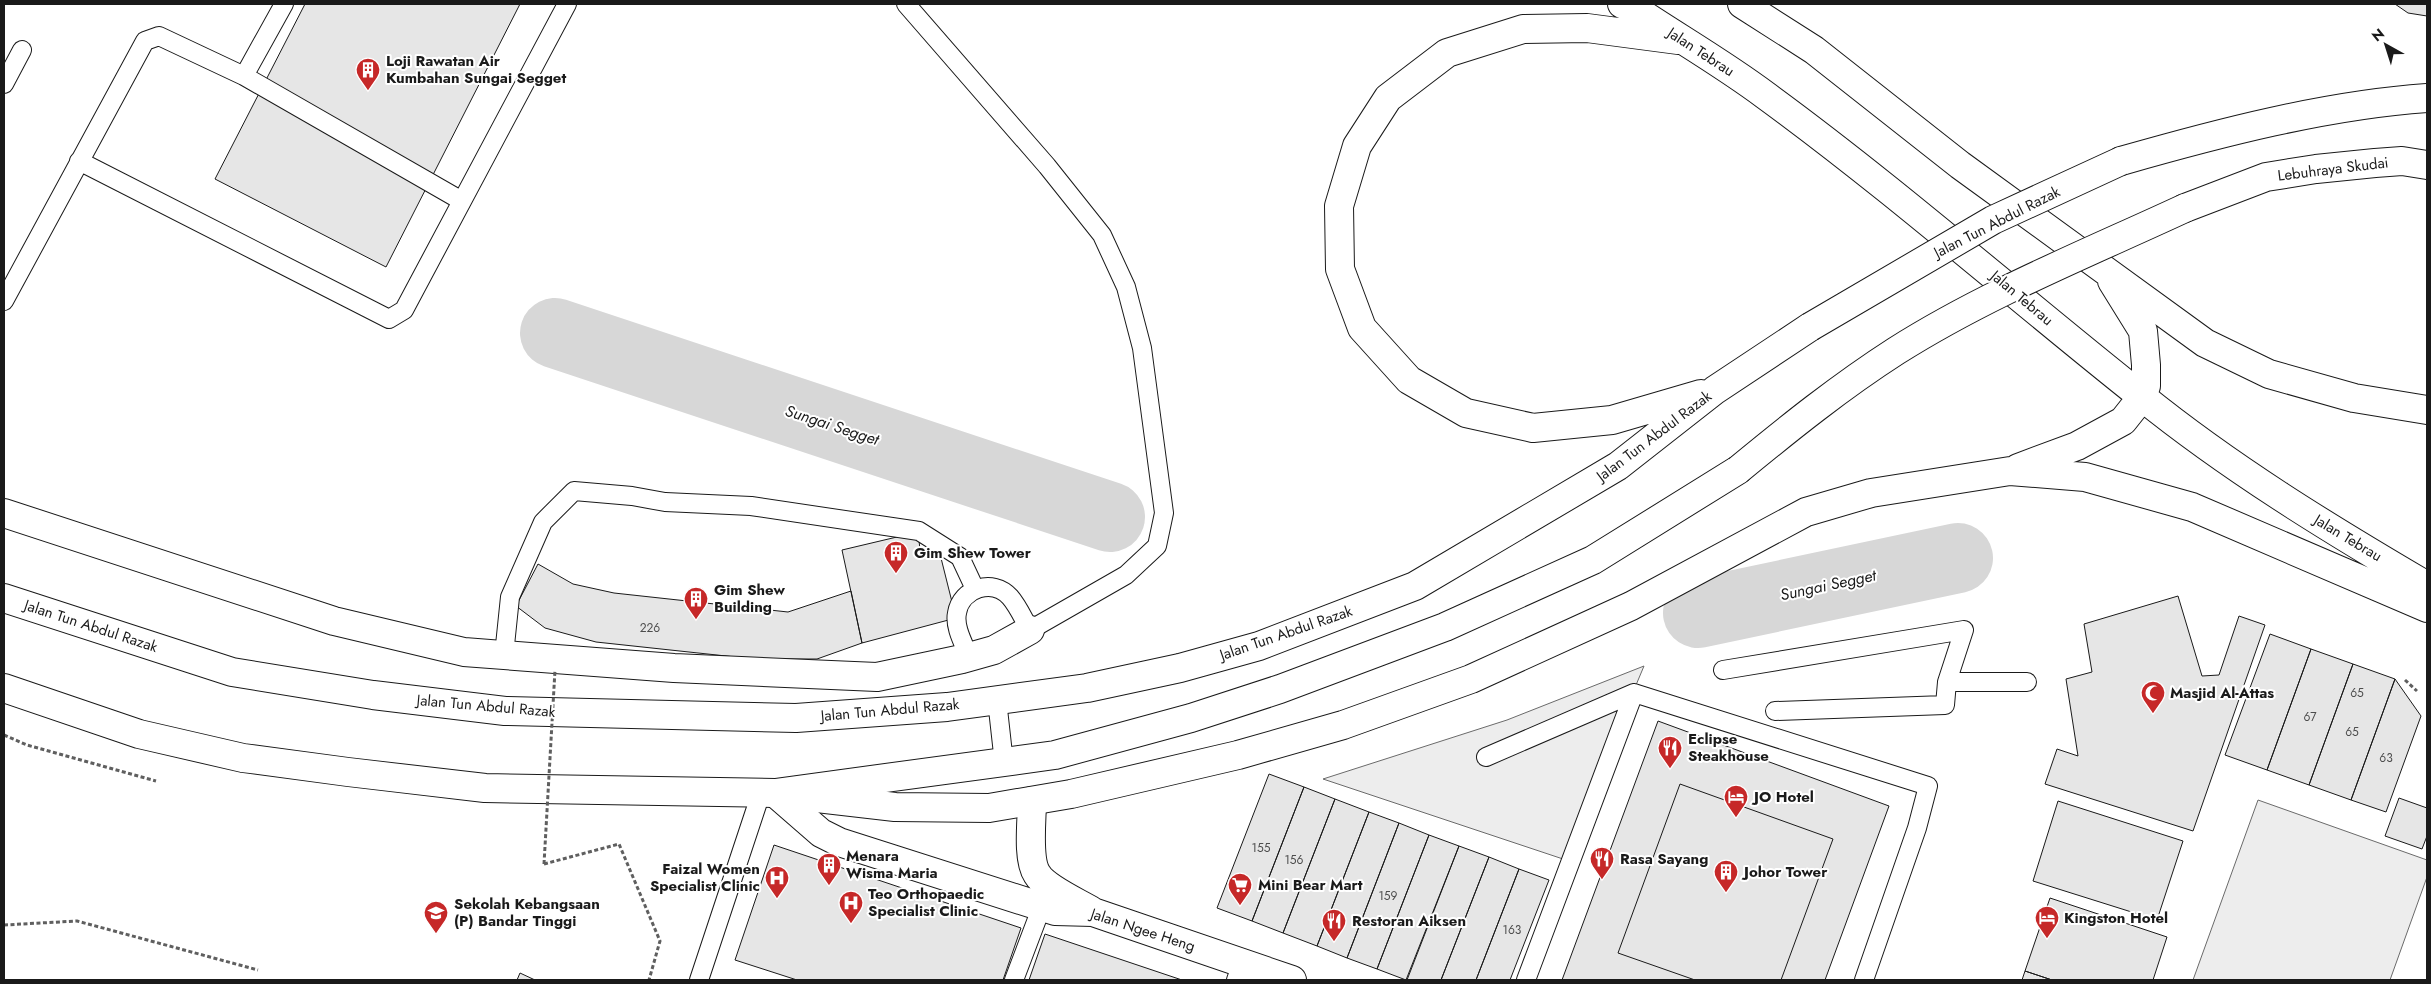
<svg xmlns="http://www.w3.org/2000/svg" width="2431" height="984" font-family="Jost,sans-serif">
	<rect width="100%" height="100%" fill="#fff"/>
	<path fill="#ededed" stroke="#6a6a6a" d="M1644,666l-81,193 -240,-80 184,-59z
		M2258,800l169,60v17l-37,103h-197z"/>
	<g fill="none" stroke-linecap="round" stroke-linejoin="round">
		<path stroke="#d7d7d7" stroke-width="70" d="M555,333l555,184
			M1698,613l260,-55"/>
	</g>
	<path fill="#e6e6e6" stroke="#1a1a1a" d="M305,4h215l-134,263 -171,-88z
		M2395,4h32v12l-19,-3z
		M918,532l3,26 17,-12 18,72 -94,25 -20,-93z
		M538,564l35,20 41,9 174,19 63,-21 11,52 -45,16h-63l-158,-17 -51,-14 -29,-22z
		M2178,596l24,80 17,-1 20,-59 26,9 -72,206 -148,-47 12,-35 21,7 -12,-77 26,-7 -8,-48z
		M2270,634l41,15 -44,121 -42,-15z
		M2311,649l42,15 -44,121 -42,-15z
		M2353,664l42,15 -44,121 -42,-15z
		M2395,679l26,37 -35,96 -35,-12z
		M1658,721l231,85 -64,174h-263z
		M1269,774l35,13 -52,134 -35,-13z
		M1680,784l153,55 -52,141h-86l-77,-27z
		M1304,787l31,12 -52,134 -31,-12z
		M2399,798l28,10v28l-5,13 -37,-13z
		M1335,799l34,13 -52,134 -34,-13z
		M2058,801l125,40 -26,79 -124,-39z
		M1369,812l30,11 -52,135 -30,-12z
		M1399,823l30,12 -52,134 -30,-11z
		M1429,835l30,11 -53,134 -29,-11z
		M774,845l247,83 -18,52h-206l-62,-20z
		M1459,846l30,11 -48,123h-34z
		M1489,857l30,12 -43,111h-35z
		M1519,869l30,11 -39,100h-34z
		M2050,898l117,39 -14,43h-101l-27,-9z
		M1045,934l137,46h-153z
		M2025,971l27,9h-30z
		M520,973l15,7h-18z"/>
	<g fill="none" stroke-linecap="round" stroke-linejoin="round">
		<defs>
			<path id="lane" d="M906,4l141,162 55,69 24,52 16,61 22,165 -7,33 -31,29 -96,55c-6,-10 -12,-24 -20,-33 -17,-19 -49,-9 -53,16 -3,14 7,31 12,44
				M244,76l40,-72
				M4,84l18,-34
				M79,161l310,158 15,-9 163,-306
				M4,301l141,-260 14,-5 85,40 218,125
				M504,655l6,-58 33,-75 31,-31 58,5 33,6 86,4 168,25 41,26 15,32
				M1723,670l241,-40 -17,52
				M997,700l7,63
				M1775,711l170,-6 2,-23h80
				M1486,757l148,-64 294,93 -11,42 -53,152
				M699,980l62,-187
				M1014,980l28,-74
				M1236,980l6,-17
				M1526,980l108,-287"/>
			<path id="street" d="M4,513l330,108 130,31 210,16 203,9 85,-18 32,-9 36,-20"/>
			<path id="secondary" d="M775,793l46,40 18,9 216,69 38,1 199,68
				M1032,801c0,19 -5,58 5,73 8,14 40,28 55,37"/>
			<path id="highway" d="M1622,4l16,7c42,28 87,54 127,84 130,95 250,201 376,301 89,72 187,132 286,190
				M1742,4l72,46 146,115 245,178 64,31 85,24 73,12
				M1678,40l-91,-12 -64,1 -76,24 -59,45 -31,48 -18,60 1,63 22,59 47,52 57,33 67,15 79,-8 89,-26
				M2121,161c98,-28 205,-56 306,-63
				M2185,208l81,-31 50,-8 59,-6 27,-2 25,4
				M2018,468l59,-22 46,-25 19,-24 4,-11v-21l-3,-34 -31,-50
				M4,598l228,74 141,23 132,16 291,7 151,-11 140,-19 93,-20 79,-22 156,-60 203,-120 97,-76 95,-63
				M4,688l135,46 104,24 105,14 137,16 290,5 280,-38 136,-37 89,-29 165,-62 148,-67 145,-90
				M817,798l78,9 94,1 82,-14 167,-39 105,-30 128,-46 160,-73 175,-94 65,-19 139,-22 75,6 107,30 235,101"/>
		</defs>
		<use href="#lane" stroke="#1a1a1a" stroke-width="20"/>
		<use href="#street" stroke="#1a1a1a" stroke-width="30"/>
		<use href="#secondary" stroke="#1a1a1a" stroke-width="30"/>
		<use href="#highway" stroke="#1a1a1a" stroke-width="30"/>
		<path stroke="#5f5f5f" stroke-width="3" stroke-dasharray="4 2.5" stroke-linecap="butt" d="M2405,680l12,11
			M4,735l23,10 129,36
			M544,864l75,-20 41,97 -11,39
			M4,925l73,-4 181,49"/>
		<use href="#lane" stroke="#fff" stroke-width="18"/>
		<use href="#street" stroke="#fff" stroke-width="28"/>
		<use href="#secondary" stroke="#fff" stroke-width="28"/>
		<use href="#highway" stroke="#fff" stroke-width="28"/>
		<defs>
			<path id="highway-bridge" d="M1810,327l183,-107 128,-59
				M1738,470c51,-42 102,-83 158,-119 90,-57 192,-98 289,-143"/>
		</defs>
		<use href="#highway-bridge" stroke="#1a1a1a" stroke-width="30" stroke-linecap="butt"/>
		<path stroke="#5f5f5f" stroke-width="3" stroke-dasharray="4 2.5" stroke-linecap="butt" d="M544,864l11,-194"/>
		<use href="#highway-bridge" stroke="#fff" stroke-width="28"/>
	</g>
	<defs>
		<symbol id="building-pin" viewBox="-11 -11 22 30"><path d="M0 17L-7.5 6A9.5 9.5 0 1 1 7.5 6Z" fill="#c62828" stroke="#fff"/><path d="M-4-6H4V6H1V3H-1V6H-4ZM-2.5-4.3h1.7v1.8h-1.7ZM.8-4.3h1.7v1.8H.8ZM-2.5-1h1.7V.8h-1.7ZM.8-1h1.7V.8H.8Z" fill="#fff"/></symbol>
		<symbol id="mosque-pin" viewBox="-11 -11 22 30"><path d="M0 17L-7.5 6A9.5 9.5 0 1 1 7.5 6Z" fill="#c62828" stroke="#fff"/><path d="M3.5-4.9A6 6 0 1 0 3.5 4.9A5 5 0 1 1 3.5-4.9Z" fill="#fff"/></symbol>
		<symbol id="restaurant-pin" viewBox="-11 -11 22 30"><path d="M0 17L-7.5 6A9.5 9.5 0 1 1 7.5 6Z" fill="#c62828" stroke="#fff"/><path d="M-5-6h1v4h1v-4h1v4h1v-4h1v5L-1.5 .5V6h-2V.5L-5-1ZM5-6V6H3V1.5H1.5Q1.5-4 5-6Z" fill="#fff"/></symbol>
		<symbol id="hotel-pin" viewBox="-11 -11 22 30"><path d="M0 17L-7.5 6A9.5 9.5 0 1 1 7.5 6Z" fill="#c62828" stroke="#fff"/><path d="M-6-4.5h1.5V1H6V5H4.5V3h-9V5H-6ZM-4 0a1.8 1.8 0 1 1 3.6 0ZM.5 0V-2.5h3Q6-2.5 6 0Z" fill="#fff"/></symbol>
		<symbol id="hospital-pin" viewBox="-11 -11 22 30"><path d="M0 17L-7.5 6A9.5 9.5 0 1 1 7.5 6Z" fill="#c62828" stroke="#fff"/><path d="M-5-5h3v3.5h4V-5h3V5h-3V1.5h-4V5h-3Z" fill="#fff"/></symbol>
		<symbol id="supermarket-pin" viewBox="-11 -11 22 30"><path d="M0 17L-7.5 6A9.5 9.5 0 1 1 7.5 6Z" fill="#c62828" stroke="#fff"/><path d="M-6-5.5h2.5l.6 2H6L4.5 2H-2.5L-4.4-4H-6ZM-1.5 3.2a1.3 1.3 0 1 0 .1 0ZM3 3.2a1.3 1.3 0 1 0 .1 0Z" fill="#fff"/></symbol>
		<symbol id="school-pin" viewBox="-11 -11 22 30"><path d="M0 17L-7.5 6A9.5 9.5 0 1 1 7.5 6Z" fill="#c62828" stroke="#fff"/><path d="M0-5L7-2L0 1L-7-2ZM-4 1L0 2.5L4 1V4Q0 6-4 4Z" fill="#fff"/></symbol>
	</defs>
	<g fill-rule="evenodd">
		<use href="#building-pin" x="354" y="56" width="28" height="38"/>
		<use href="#building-pin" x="882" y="539" width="28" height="38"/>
		<use href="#building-pin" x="682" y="585" width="28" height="38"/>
		<use href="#mosque-pin" x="2139" y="679" width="28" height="38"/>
		<use href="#restaurant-pin" x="1656" y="734" width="28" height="38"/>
		<use href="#hotel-pin" x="1722" y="783" width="28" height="38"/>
		<use href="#restaurant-pin" x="1588" y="845" width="28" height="38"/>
		<use href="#building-pin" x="815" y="851" width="28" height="38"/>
		<use href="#building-pin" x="1712" y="858" width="28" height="38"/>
		<use href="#hospital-pin" x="763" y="864" width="28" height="38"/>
		<use href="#supermarket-pin" x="1226" y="871" width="28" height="38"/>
		<use href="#hospital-pin" x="837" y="889" width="28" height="38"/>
		<use href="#school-pin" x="422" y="899" width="28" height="38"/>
		<use href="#hotel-pin" x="2033" y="904" width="28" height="38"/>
		<use href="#restaurant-pin" x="1320" y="907" width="28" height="38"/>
	</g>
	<g text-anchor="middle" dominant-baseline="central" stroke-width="4" stroke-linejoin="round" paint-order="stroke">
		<g font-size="12" fill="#4d4d4d">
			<text x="650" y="628">226</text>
			<text x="2357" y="693">65</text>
			<text x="2310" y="717">67</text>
			<text x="2352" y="732">65</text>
			<text x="2386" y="758">63</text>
			<text x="1261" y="848">155</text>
			<text x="1294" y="860">156</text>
			<text x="1388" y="896">159</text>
			<text x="1512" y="930">163</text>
		</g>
		<g font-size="15" fill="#1a1a1a" stroke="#fff">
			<text transform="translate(1701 52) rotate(33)">Jalan Tebrau</text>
			<text transform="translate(2333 169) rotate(-7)">Lebuhraya Skudai</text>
			<text transform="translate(1997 222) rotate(-27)">Jalan Tun Abdul Razak</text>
			<text transform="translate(2022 298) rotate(40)">Jalan Tebrau</text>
			<text transform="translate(1654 436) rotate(-37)">Jalan Tun Abdul Razak</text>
			<text transform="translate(2348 538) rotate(31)">Jalan Tebrau</text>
			<text transform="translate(91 626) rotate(18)">Jalan Tun Abdul Razak</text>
			<text transform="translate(1286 633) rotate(-19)">Jalan Tun Abdul Razak</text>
			<text transform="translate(486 706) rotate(5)">Jalan Tun Abdul Razak</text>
			<text transform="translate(890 710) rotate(-5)">Jalan Tun Abdul Razak</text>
			<text transform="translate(1143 930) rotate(18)">Jalan Ngee Heng</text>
		</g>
		<g font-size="15" font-weight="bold" fill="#1a1a1a" stroke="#fff" text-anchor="start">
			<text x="386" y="61">Loji Rawatan Air<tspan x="386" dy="17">Kumbahan Sungai Segget</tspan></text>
			<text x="914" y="553">Gim Shew Tower</text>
			<text x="714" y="590">Gim Shew<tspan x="714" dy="17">Building</tspan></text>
			<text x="2170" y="693">Masjid Al-Attas</text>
			<text x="1688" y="739">Eclipse<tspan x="1688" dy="17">Steakhouse</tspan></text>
			<text x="1754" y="797">JO Hotel</text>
			<text x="846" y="856">Menara<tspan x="846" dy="17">Wisma Maria</tspan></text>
			<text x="1620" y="859">Rasa Sayang</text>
			<text x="760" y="869" text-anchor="end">Faizal Women<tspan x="760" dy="17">Specialist Clinic</tspan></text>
			<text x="1744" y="872">Johor Tower</text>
			<text x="1258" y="885">Mini Bear Mart</text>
			<text x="868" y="894">Teo Orthopaedic<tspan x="868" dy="17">Specialist Clinic</tspan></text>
			<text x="454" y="904">Sekolah Kebangsaan<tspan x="454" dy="17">(P) Bandar Tinggi</tspan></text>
			<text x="2064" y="918">Kingston Hotel</text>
			<text x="1352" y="921">Restoran Aiksen</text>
		</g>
		<g font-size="16" font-style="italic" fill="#1a1a1a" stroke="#fff">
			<text transform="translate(832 425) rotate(18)">Sungai Segget</text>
			<text transform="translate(1828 585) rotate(-12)">Sungai Segget</text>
		</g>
	</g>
	<rect width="2431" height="984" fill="none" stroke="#1a1a1a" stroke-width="10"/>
	<g transform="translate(2386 45) rotate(321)" stroke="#ffffff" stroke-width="4" paint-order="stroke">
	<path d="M0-4L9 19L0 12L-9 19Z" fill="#1a1a1a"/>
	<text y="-8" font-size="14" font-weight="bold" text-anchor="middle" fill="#1a1a1a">N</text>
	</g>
</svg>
